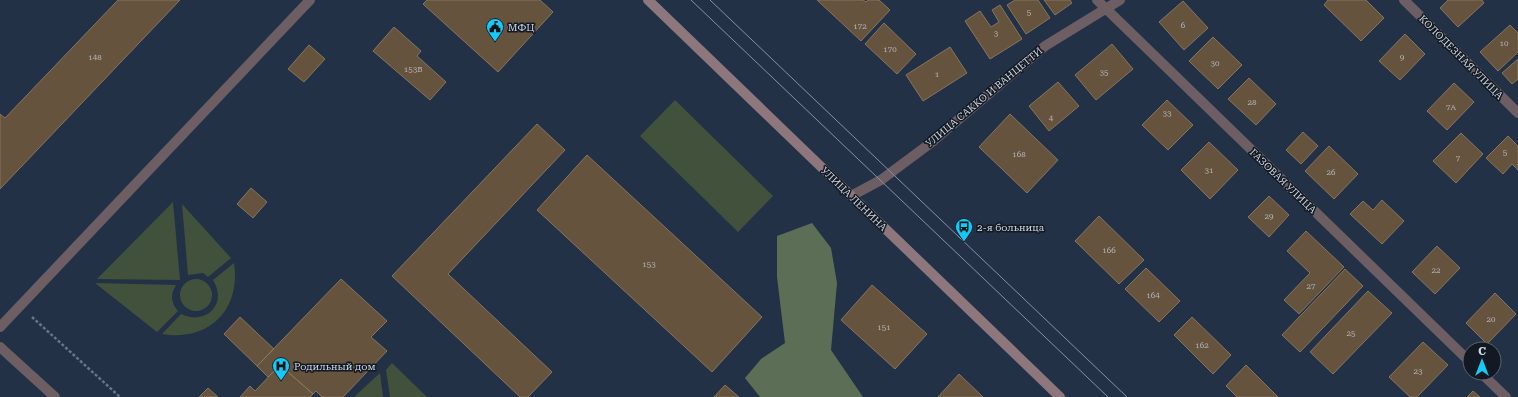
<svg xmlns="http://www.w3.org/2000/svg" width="1518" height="397" font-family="'Roboto Serif',serif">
	<rect width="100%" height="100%" fill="#223146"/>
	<path fill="#42513b" d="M675,100l98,96 -35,36 -98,-96z
		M173,202l7,78 -83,-1z
		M182,204l49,54 -23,19 -5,-4 -15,2z
		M234,263c7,47 -25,79 -72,71l19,-20c25,12 47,-10 32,-34z
		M180 295a16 16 0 1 1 32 0a16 16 0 1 1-32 0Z
		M95,283l81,2c-6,10 -5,18 2,26l-21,21z
		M392,363l35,34h-37l-4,-27z
		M380,373l3,24h-29z"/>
	<path fill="#5d6e56" d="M812,223l19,25 6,35 -6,67 32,47h-103l-15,-19 16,-19 24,-16 -8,-66v-41z"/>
	<path fill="#65533d" stroke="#88755d" d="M118,0h62l-180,189v-75l5,4z
		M427,0h113l13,12 -55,60 -75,-68z
		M817,0h46l3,2 2,-2h11l11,10 -29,31z
		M1015,0h23l12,18 -24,16 -19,-29z
		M1044,0h26l2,3 -17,12z
		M1328,0h38l18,18 -23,23 -37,-36z
		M1448,0h34l2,3 -26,24 -18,-19z
		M1183,1l25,27 -24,22 -25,-28z
		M1000,5l22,34 -32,20 -25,-38 15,-10 11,16 8,-5 -7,-12z
		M884,23l32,31 -19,20 -32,-30z
		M1510,25l8,8v19l-20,19 -18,-19z
		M394,27l27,24 -4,5 29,26 -16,18 -57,-49z
		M1405,34l20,20 -25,26 -21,-19z
		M1213,37l29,28 -24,24 -29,-28z
		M1112,44l21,25 -37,31 -21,-25z
		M309,45l16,14 -21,23 -16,-13z
		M950,47l17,26 -44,28 -17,-26z
		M1518,59v20l-6,5 -10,-11z
		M1249,78l27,26 -20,21 -28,-26z
		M1058,82l21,24 -30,25 -20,-25z
		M1454,83l20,19 -27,28 -20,-19z
		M1167,100l26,25 -25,25 -26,-25z
		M1010,114l48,46 -31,33 -48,-46z
		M537,124l28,26 -117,124 104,98 -24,25h-8l-128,-121z
		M1303,132l15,14 -17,18 -15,-14z
		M1461,133l22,21 -27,29 -23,-22z
		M1508,136l10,10v24l-6,-6 -9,10 -17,-16z
		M1209,142l29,28 -28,29 -29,-29z
		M1329,146l29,28 -24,25 -29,-28z
		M587,155l175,162 -50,55 -175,-162z
		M251,188l16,14 -14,16 -16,-14z
		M1269,196l20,19 -20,22 -21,-20z
		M1382,200l22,21 -22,23 -32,-30 13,-13 10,9z
		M1099,216l45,44 -25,24 -44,-43z
		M1306,231l38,36 -45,47 -15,-14 26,-27 -23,-22z
		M1437,246l23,22 -25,26 -23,-22z
		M1146,268l34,33 -21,21 -34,-33z
		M1345,269l18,17 -63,66 -18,-17z
		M341,279l46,42 -16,16 16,14 -44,46h-21l-6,-6 -3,3 -33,-29 -12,12 -11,-11z
		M872,285l55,49 -32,35 -54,-49z
		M1368,291l24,22 -59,61 -23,-22z
		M1495,293l21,21 -29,30 -21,-21z
		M240,317l34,32 -17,17 -33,-32z
		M1192,317l39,38 -18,19 -39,-39z
		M1423,342l25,23 -31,32h-7l-21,-20z
		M280,365l33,29 -3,3h-70l10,-11 5,5z
		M1246,365l32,32h-41l-11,-11z
		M959,374l24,23h-45z
		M725,385l14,12h-25z
		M208,388l10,9h-19z
		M1473,391l7,6h-13z"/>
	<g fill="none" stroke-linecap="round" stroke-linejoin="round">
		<path stroke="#687586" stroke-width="2.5" stroke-dasharray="3 2" stroke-linecap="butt" d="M32,317l88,80"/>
		<path stroke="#6c5e62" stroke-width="10" d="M1097,0l373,362
			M1404,0l114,113
			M851,196l30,-16 51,-38 113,-96 75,-46
			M0,327l310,-327
			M0,347l55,50
			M1481,373l25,24"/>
		<path stroke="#8d777d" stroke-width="10" d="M648,0l412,397"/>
		<path stroke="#8691a2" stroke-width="1" d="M691,0l417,397
			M710,0l417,397"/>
	</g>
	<defs>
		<symbol id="civic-pin" viewBox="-11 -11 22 30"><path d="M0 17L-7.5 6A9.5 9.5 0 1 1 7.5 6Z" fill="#15cafb" stroke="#121922"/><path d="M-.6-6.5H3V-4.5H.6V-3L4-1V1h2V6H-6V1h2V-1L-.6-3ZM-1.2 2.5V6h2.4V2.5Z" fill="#111"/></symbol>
		<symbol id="bus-pin" viewBox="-11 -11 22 30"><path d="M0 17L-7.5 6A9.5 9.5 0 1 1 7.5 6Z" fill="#15cafb" stroke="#121922"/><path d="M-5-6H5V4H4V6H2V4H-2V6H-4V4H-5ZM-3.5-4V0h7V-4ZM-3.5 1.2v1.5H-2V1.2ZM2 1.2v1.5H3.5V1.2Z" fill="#111"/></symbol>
		<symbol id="hospital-pin" viewBox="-11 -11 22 30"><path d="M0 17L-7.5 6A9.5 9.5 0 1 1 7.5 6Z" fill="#15cafb" stroke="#121922"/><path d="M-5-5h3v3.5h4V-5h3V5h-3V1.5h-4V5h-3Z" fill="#111"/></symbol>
	</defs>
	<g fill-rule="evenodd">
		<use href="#civic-pin" x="485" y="17" width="20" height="27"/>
		<use href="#bus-pin" x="954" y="217" width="20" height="27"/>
		<use href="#hospital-pin" x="271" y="356" width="20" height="27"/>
	</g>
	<g text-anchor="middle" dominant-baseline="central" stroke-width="3" stroke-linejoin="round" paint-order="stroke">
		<g font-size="8" fill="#b4b7bb">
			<text x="1029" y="12">5</text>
			<text x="1183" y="25">6</text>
			<text x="860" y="26">172</text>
			<text x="996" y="33">3</text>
			<text x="1504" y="43">10</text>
			<text x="890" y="49">170</text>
			<text x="95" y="57">148</text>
			<text x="1402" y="57">9</text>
			<text x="1215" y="63">30</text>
			<text x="413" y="69">153Б</text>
			<text x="1104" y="72">35</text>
			<text x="937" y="74">1</text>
			<text x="1252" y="102">28</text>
			<text x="1451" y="107">7А</text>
			<text x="1167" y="113">33</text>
			<text x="1051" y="118">4</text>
			<text x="1505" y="152">5</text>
			<text x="1019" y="154">168</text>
			<text x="1458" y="158">7</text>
			<text x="1209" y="170">31</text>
			<text x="1331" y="172">26</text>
			<text x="1269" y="216">29</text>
			<text x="1109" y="250">166</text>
			<text x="649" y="264">153</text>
			<text x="1436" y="270">22</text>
			<text x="1311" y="286">27</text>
			<text x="1153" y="295">164</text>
			<text x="1491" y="319">20</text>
			<text x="884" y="327">151</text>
			<text x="1351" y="333">25</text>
			<text x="1202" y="345">162</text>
			<text x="1418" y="371">23</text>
		</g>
		<g font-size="10" fill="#cfd8e5" stroke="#121922" text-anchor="start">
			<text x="508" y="27">МФЦ</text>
			<text x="977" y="227">2-я больница</text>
			<text x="294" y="366">Родильный дом</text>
		</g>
		<g font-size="10" fill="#cfd8e5" stroke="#121922">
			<text transform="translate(1461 57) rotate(45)">КОЛОДЕЗНАЯ УЛИЦА</text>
			<text transform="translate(984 97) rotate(-40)">УЛИЦА САККО И ВАНЦЕТТИ</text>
			<text transform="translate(1283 181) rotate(44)">ГАЗОВАЯ УЛИЦА</text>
			<text transform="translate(854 199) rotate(44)">УЛИЦА ЛЕНИНА</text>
		</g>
	</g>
	<g transform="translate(1482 361)"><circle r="19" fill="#121922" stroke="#5e6570"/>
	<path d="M0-3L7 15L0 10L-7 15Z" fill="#15cafb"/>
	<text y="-6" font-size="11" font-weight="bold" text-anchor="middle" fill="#cfd8e5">С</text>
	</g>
</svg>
